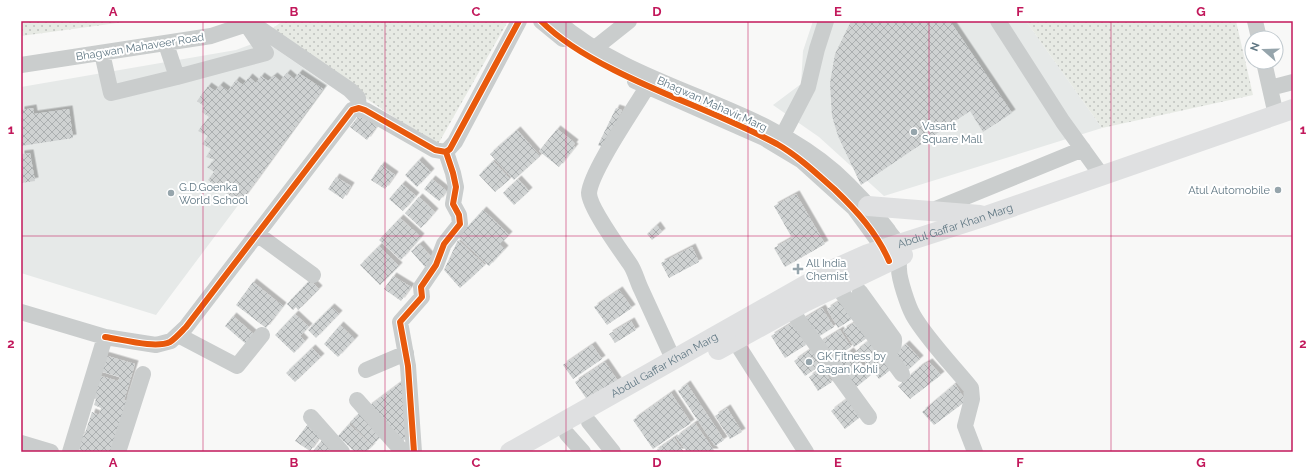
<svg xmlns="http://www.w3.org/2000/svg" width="1314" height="473" font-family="Raleway,sans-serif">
	<defs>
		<pattern id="park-dots" width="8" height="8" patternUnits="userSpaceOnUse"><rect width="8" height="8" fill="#e7eae4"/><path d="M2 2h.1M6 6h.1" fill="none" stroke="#bfc2be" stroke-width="1.8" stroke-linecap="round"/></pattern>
		<pattern id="building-cross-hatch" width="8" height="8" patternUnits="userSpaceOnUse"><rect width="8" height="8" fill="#cfd2d2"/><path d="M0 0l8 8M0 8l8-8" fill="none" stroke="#abafb0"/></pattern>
		<filter id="shadow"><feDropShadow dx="3.5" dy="-3.5" stdDeviation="0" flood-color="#0004"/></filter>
	</defs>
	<rect width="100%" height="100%" fill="#f8f8f7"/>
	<path fill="#e6e9e8" d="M813,21h213l76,107 -218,68 -65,-59 -46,-32 28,-21 2,-33z
		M263,40l65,45 -172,230 -135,-42v-186l215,-37z"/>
	<path fill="url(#park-dots)" d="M21,21h111l-111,15z
		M283,21h225l-71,125 -170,-114z
		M1026,21h210l17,74 -151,33z"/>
	<path fill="url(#building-cross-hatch)" filter="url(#shadow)" d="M851,21h99l62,92 -29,19 -13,-21 -109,74 -23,-49 -6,-20 -2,-33 5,-29z
		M287,73l7,6 5,-6 24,16 -83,114 -32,-23 6,-8 -7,-5 8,-7 -9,-3 5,-8 -9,-5 6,-8 -10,-5 11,-14 -7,-5 2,-6 -7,-5 11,-15 7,5 5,-6 8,6 8,-11 7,5 6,-8 7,6 5,-7 7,5 6,-5 6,5z
		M33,108l1,6 35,-5 4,29 -52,8v-36z
		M616,108l6,2 -18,38 -6,-3z
		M360,114l17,12 -10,14 -17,-13z
		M557,129l18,14 -2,3 2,1 -16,20 -20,-16z
		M517,130l23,26 -26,24 -24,-26z
		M30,153l5,28 -14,2v-29z
		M419,160l12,12 -14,15 -12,-12z
		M493,161l17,18 -15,13 -16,-17z
		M381,165l14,10 -10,14 -14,-9z
		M336,177l15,9 -8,13 -15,-10z
		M432,179l15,12 -8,10 -15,-12z
		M518,179l11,12 -15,14 -11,-12z
		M402,184l14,12 -13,15 -14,-12z
		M796,194l29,50 -40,23 -11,-19 18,-10 -18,-32z
		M419,197l16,15 -14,16 -16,-15z
		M483,210l26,25 -9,9 5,5 -16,17 -31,-29z
		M400,218l21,19 -20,23 -22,-20z
		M657,225l5,7 -10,8 -5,-6z
		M458,240l27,25 -25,23 -16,-18z
		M420,244l13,15 -8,8 -14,-16z
		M379,246l20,20 -19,19 -20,-20z
		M692,247l7,15 -30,16 -8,-15z
		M393,276l18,11 -10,14 -17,-12z
		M310,280l9,9 -21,21 -2,-3 -3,3 -6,-6z
		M253,282l30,24 -17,22 -30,-23z
		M619,290l13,18 -25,17 -13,-18z
		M844,298l11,19 -17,11 -11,-19z
		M331,307l8,7 -23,24 -8,-8z
		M822,308l12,19 -19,12 -13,-19z
		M295,314l14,13 -9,9 5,5 -11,12 -19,-18z
		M233,316l22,19 -9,9 -21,-18z
		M859,320l11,16 -16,11 -11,-17z
		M631,321l5,9 -21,13 -6,-9z
		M792,323l14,22 -21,13 -14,-22z
		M340,325l15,14 -17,18 -14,-13z
		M840,330l11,17 -21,14 -11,-18z
		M871,339l23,28 -15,12 -23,-28z
		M906,344l14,15 -13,12 -14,-16z
		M592,345l10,14 -29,20 -10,-14z
		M814,347l10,16 -19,13 -11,-15z
		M312,348l9,9 -26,25 -9,-9z
		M850,351l21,24 -17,14 -21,-24z
		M104,355l31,9 -11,36 7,2 -15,50h-37l2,-17 3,1 8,-24 7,3 2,-7 -7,-3 2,-6 -5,-2 7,-22 20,6 2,-4 -21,-6z
		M605,362l13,19 -30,20 -13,-19z
		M929,362l12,13 -31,24 -12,-13 22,-19z
		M822,368l10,14 -14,9 -9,-14z
		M407,378l3,55 -8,10 -34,-36z
		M687,384l37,56 -9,6 -37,-55z
		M955,384l11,17 -32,24 -12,-13z
		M671,393l20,30 -38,26 -20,-29z
		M851,396l13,18 -19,15 -14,-18z
		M727,408l15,24 -12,7 -15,-23z
		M362,411l22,23 -12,11 -22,-23z
		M695,423l20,29h-28l-11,-15z
		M308,424l14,10 -12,17 -15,-10z
		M349,424l23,22 -6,6h-11l-17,-16z
		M325,437l9,8 -6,7h-16z
		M674,438l10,14h-30z"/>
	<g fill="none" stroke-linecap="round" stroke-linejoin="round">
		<path stroke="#cacdcd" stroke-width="16" d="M541,21l22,18
			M557,21c81,70 197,80 278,151 20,18 37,37 53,58 3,5 8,10 11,15 3,9 -1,15 0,24 0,10 9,37 14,46 13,23 41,52 58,73l1,11 -7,27 10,26
			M998,21l65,101 39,54
			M1255,21l4,17
			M252,23l98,67 8,8 1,10
			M166,44l11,33 89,-24 -19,-28
			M595,48l34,-27
			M102,53l9,40 66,-16
			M1264,62l12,53
			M21,65l190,-29 45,-15
			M650,78l-3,9c-13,22 -56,84 -58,106 0,14 32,58 41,71 5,7 7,17 11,25 11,24 22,48 33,72
			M635,81l129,57 38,23 52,47 30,41 4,9
			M1270,88l23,-6
			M783,135l25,-48 9,-38 9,-28
			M931,211l152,-62
			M257,234l56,41
			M837,286l65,88
			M860,292l34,47c1,8 -3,10 -8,15
			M791,310l78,107
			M21,312l84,25 51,8 15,-4 15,-14 166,-217 7,-2 6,2 70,40 11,2 9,-10 64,-121
			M178,335l59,31 25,-31
			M735,341l71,111
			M366,370l40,-17
			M357,400l46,52
			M311,417l31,35
			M589,422l24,30
			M567,434l16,18
			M21,443l30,9
			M70,452l35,-115
			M118,452l25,-78
			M414,452l-6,-86 -8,-44 22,-25 -1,-10 15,-22 8,-21 16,-20 -1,-9 -6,-11 3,-17 -3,-14 -7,-21"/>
		<g stroke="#dfe0e1" stroke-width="20">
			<path d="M868,206l112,9"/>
			<path d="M718,350l87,-48 98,-47"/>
			<path id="s1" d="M510,452l324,-183 34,-15 115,-37 310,-108"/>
		</g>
		<defs>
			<path id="cycleway" d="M541,21c21,21 47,36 73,49 53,27 111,46 163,74 21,12 39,29 57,45 22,21 43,44 55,72
				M105,337c16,2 50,12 65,5 6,-4 11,-10 16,-15l166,-217 7,-2 6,2 70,40 11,2 4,-3 69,-128
				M414,452l-6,-86 -8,-44 22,-25 -1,-10 15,-22 8,-21 16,-20 -1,-9 -6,-11 3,-17 -3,-14 -7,-21"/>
		</defs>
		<use href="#cycleway" stroke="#fff" stroke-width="8"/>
		<use href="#cycleway" stroke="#e8590c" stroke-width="6"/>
	</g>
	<path fill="none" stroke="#c2185b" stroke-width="1" stroke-opacity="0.55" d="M203,21v431M385,21v431M566,21v431M748,21v431M929,21v431M1111,21v431M21,236h1272"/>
	<g fill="#96a5ac" stroke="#fff" stroke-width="1.5">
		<circle cx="914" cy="132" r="4"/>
		<circle cx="1278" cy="190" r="4"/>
		<circle cx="171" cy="193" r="4"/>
		<path d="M796 263h4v4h4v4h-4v4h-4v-4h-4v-4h4z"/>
		<circle cx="809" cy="362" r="4"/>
	</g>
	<g text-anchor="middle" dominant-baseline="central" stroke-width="4" stroke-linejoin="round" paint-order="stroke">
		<g font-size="11" fill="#617884" stroke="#fff">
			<text transform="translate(140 47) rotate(-9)">Bhagwan Mahaveer Road</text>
			<text transform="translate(712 104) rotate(24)">Bhagwan Mahavir Marg</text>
			<text stroke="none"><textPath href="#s1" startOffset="501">Abdul Gaffar Khan Marg</textPath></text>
			<text stroke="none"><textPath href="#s1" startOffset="177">Abdul Gaffar Khan Marg</textPath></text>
		</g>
		<g font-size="11" fill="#617884" stroke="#fff" text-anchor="start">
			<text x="922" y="126">Vasant<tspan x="922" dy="13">Square Mall</tspan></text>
			<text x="179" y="187">G.D.Goenka<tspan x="179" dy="13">World School</tspan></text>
			<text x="1270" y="190" text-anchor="end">Atul Automobile</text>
			<text x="806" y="263">All India<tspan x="806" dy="13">Chemist</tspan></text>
			<text x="817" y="356">GK Fitness by<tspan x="817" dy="13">Gagan Kohli</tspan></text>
		</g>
	</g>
	<rect width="1314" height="473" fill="none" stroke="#ffffff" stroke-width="44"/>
	<g transform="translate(1264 50) rotate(290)"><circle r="19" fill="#ffffff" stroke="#c0c9ce"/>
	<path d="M0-3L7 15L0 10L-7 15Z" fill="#96a5ac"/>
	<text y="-6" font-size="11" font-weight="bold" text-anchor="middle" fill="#617884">N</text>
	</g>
	<rect x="22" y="22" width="1270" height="429" fill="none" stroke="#c2185b" stroke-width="1.5"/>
	<g font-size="13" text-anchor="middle" font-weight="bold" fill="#c2185b">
		<text x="113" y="16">A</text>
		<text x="294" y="16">B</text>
		<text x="476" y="16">C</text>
		<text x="657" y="16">D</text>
		<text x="838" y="16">E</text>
		<text x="1020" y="16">F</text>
		<text x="1201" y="16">G</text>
		<text x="11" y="134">1</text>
		<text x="1303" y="134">1</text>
		<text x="11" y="348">2</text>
		<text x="1303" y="348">2</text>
		<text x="113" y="467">A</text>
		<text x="294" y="467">B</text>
		<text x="476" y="467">C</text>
		<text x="657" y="467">D</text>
		<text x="838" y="467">E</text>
		<text x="1020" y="467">F</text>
		<text x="1201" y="467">G</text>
	</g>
</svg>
